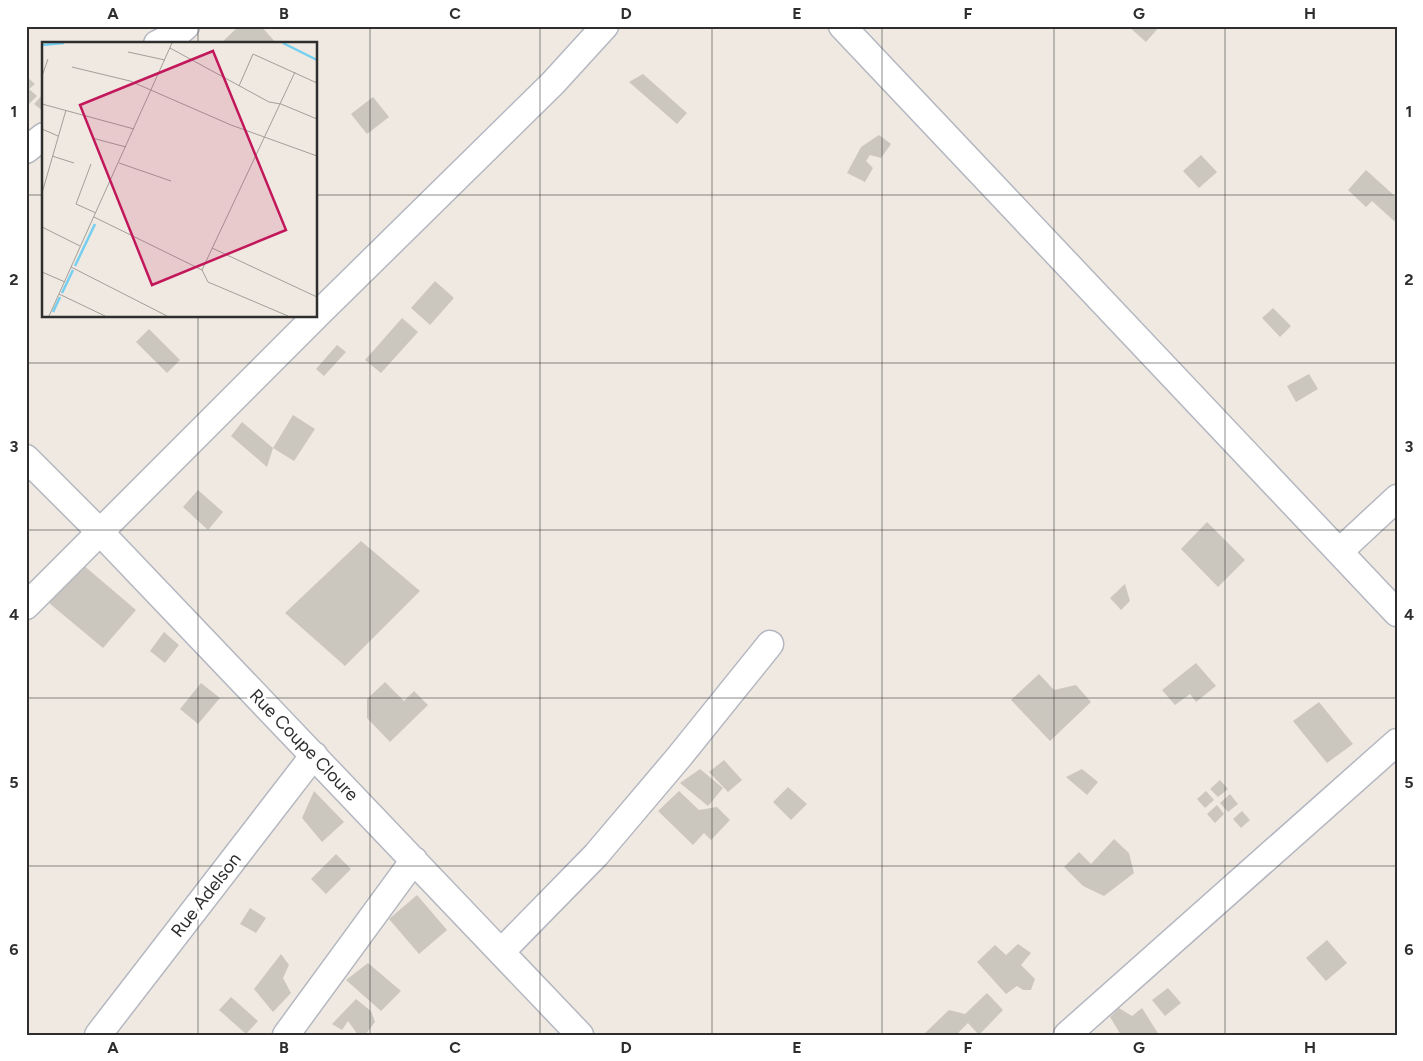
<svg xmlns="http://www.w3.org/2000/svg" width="1423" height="1061" font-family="Figtree,sans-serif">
	<rect width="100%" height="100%" fill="#efe9e1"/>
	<path fill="#cbc7bf" d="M239,26h22l16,18h-57z
		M1128,26h32l-14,16z
		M643,74l44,39 -10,11 -48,-42z
		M26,76l9,8 -6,5 8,7 -11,11z
		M44,93v19l-10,-8z
		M373,97l16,20 -22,17 -16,-20z
		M879,135l12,9 -10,14 -11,-3 -4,6 7,7 -8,14 -18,-9 14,-26z
		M1201,155l16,17 -18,16 -16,-17z
		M1366,170l31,28v20l-3,3 -22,-20 -6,6 -18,-17z
		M435,281l19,17 -24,27 -19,-17z
		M1273,308l18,18 -11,11 -18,-19z
		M402,318l16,14 -37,41 -16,-13z
		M149,329l31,31 -13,13 -31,-31z
		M337,345l9,7 -22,24 -8,-7z
		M1309,374l9,15 -22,13 -9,-16z
		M293,415l22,14 -21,32 -21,-13z
		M242,422l31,26 -6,19 -36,-31z
		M198,490l25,22 -15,18 -25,-23z
		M1207,522l38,38 -27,27 -37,-38z
		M361,541l59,50 -75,75 -60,-53z
		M82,564l54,46 -33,38 -54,-45z
		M1125,584l5,17 -9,9 -11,-12z
		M164,632l15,13 -14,18 -15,-12z
		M1196,663l20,23 -20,16 -6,-8 -15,11 -13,-15z
		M1039,674l15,16 22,-5 15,17 -41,39 -39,-41z
		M385,682l19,19 10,-10 14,14 -38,37 -23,-24v-19z
		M201,683l19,15 -22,26 -18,-15z
		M1319,702l34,42 -26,19 -34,-42z
		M724,760l18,20 -14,12 -19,-20z
		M700,769l23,19 -15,18 -28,-23z
		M1082,769l16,13 -11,13 -21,-18z
		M1220,780l8,9 -10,8 -8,-8z
		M788,787l19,17 -16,16 -18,-18z
		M314,791l30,31 -22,20 -20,-24z
		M679,791l20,19 18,-3 13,13 -19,20 -7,-7 -11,12 -35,-34z
		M1206,791l8,9 -9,8 -8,-9z
		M1230,794l8,10 -10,8 -8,-9z
		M1217,805l7,9 -9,9 -8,-9z
		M1242,811l8,9 -9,8 -8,-9z
		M1114,839l15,14 5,20 -30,23 -21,-10 -19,-19 15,-15 12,12z
		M336,854l15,15 -25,25 -15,-15z
		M417,895l30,35 -28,24 -30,-35z
		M250,908l16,10 -10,15 -16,-9z
		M1327,940l20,23 -21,18 -20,-23z
		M1018,944l13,9 -10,12 14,14 -4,11h-8l-6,-4 -11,8 -29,-32 18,-17 11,10z
		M281,954l8,11 -6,13 8,15 -18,19 -19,-23z
		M368,963l33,28 -20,20 -35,-31z
		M1168,988l13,15 -16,13 -13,-16z
		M987,993l16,17 -24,25 -11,-12 -12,12h-28l-3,-2 24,-23 16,4z
		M231,997l27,24 -12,13 -27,-24z
		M356,999l15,12 4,11 -10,13h-7l-10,-14 -6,9 -10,-6z
		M1119,1008l13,8 10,-8 17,27h-38l-11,-18z"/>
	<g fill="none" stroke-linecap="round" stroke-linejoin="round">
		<defs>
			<path id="minor" d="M842,26l555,587
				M157,44l20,-10 9,-8
				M26,150l18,-14
				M316,316l237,-233 52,-57
				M26,458l74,74 480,503
				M1340,551l57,-53
				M26,606l290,-290
				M501,952l95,-97 83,-98 91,-113
				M98,1035l216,-280
				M286,1035l128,-175
				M1067,1035l330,-293"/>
		</defs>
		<use href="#minor" stroke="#b4b7c1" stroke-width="29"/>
		<use href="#minor" stroke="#fff" stroke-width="26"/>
	</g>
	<path fill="none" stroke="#2e2e2e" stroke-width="1" stroke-opacity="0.55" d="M198,26v18M370,26v1009M540,26v1009M712,26v1009M882,26v1009M1054,26v1009M1225,26v1009M26,195h18M316,195h1081M198,316v719M26,363h1371M26,530h1371M26,698h1371M26,866h1371"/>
	<g text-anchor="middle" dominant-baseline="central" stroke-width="5" stroke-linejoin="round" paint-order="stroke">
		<g font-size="18" fill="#2e2e2e" stroke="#fff">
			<text transform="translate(304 745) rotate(46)">Rue Coupe Cloure</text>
			<text transform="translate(206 895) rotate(-52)">Rue Adelson</text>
		</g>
	</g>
	<g transform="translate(42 42)">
		<rect width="275" height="275" fill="#efe9e1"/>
		<path fill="none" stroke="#75cff0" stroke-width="2.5" d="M241,1l34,17M0,3l22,-2M33,224l20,-42M20,251l11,-23M11,270l7,-15"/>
		<path fill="none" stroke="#a29e99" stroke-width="1" d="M128,6l99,54 12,2 36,15M86,10l37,8M30,25l58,14 101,44 86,31M0,34l6,-17M197,44l14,-32 64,29M0,62l92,25M0,87l16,7M50,96l34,9M10,114l22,7M77,121l52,18M49,122l-15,40 20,9M0,151l24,-83M52,175l108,53M0,185l38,19M170,206l105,49M29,225l96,49M0,230l23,10M17,252l46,22M7,274l123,-273M246,274l-80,-34 -6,-12 93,-198"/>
		<path fill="#c2185b" fill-opacity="0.15" stroke="#c2185b" stroke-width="2.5" d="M171,9l73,179 -134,55 -72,-180z"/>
		<rect width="275" height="275" fill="none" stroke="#2e2e2e" stroke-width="2.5"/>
	</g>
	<rect width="1423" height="1061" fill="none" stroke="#ffffff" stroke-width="55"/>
	<rect x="28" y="28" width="1368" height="1006" fill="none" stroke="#2e2e2e" stroke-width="2"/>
	<g font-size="16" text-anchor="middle" font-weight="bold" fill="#2e2e2e">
		<text x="113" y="19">A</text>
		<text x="284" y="19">B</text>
		<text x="455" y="19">C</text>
		<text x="626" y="19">D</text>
		<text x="797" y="19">E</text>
		<text x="968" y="19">F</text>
		<text x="1139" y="19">G</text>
		<text x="1310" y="19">H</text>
		<text x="14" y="117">1</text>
		<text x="1409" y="117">1</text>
		<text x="14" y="285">2</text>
		<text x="1409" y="285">2</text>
		<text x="14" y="452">3</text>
		<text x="1409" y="452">3</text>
		<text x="14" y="620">4</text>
		<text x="1409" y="620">4</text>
		<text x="14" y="788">5</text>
		<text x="1409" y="788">5</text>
		<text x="14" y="955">6</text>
		<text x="1409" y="955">6</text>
		<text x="113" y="1053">A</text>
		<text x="284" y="1053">B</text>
		<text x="455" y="1053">C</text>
		<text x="626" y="1053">D</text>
		<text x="797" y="1053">E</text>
		<text x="968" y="1053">F</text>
		<text x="1139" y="1053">G</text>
		<text x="1310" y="1053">H</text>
	</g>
</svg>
